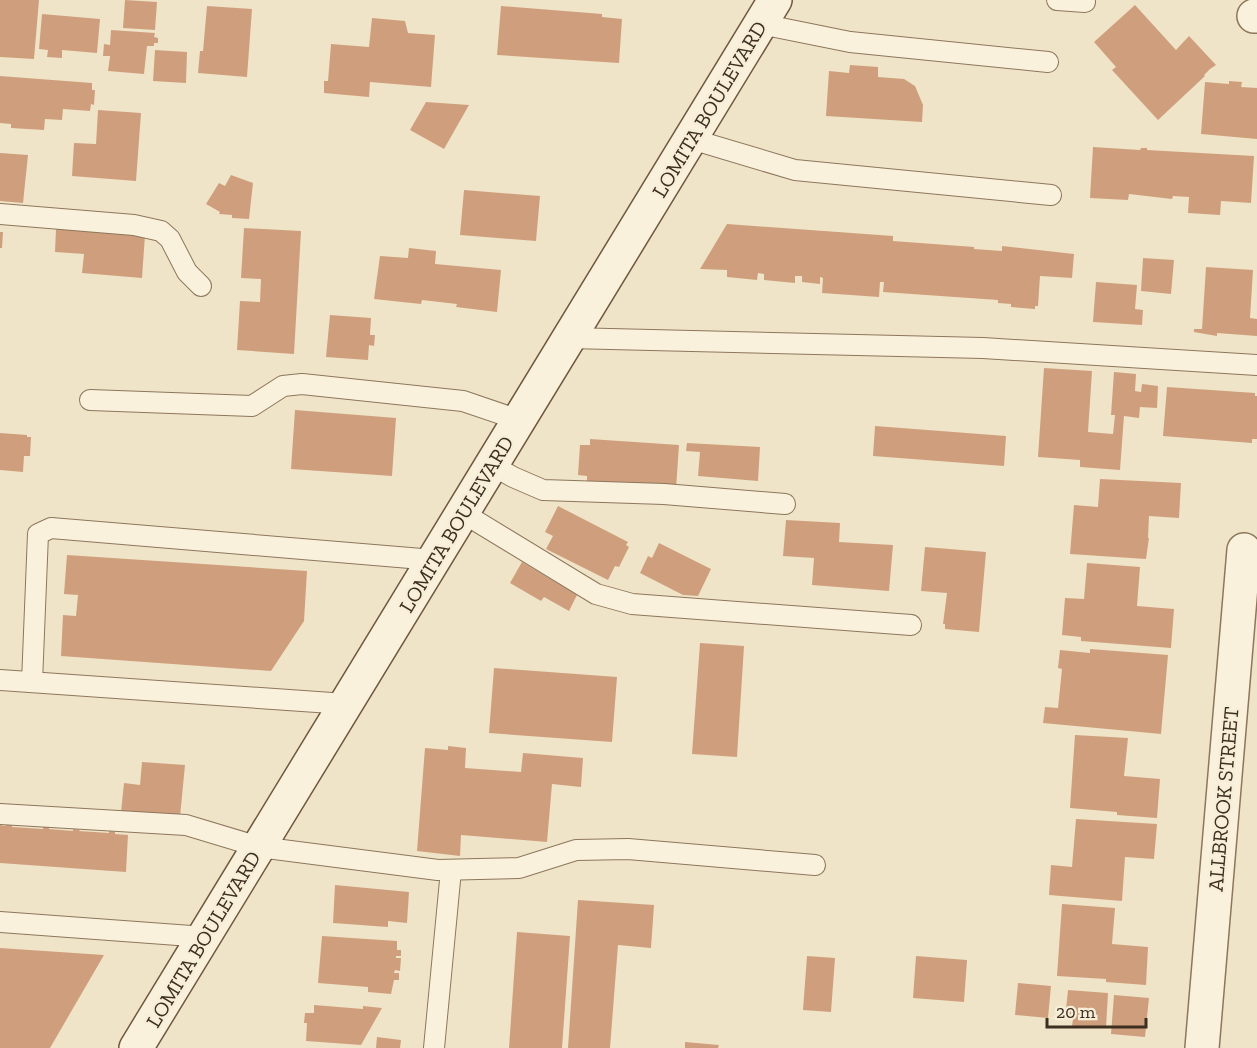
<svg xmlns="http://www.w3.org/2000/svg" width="1257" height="1048" font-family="'Zilla Slab',serif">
	<rect width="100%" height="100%" fill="#f0e4c8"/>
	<path fill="#cf9f7d" d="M0,0h39l-5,59 -34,-2z
		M125,0l32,2 -2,28 -32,-2z
		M1135,5l41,45 13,-14 27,29 -6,4 -6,6 1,1 -47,44 -46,-50 4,-3 -22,-25z
		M207,6l45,3 -5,68 -49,-4 2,-22h3z
		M501,6l101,8v3l20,2 -3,44 -122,-8z
		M42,14l58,5 -3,34 -35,-3v8l-15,-1 1,-7 -9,-1z
		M372,18l33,3 3,12 27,2 -4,52 -61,-5 -1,15 -45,-4v-12h4l3,-37 38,3z
		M111,30l44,3 -1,4 4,1v5h-4v3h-7l-3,28 -36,-3 2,-15h-7l1,-12 6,1z
		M155,50l32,2 -1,31 -33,-2z
		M850,65l28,2v10l26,2 11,7 8,19 -1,17 -96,-6 3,-45 20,2z
		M0,76l92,7v7h3l-1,15 -3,-1 -1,7 -27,-2 -1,11 -17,-1 -1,11 -33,-2v-4l-11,-1z
		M1229,81l13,1 -1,5 16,1v51l-56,-5 4,-52 24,2z
		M426,102l43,3 -25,44 -34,-19z
		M98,110l43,3 -5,68 -64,-5 2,-33 22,1z
		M1093,147l47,3 1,-2h6v2l107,6 -3,47 -30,-2 -1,14 -32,-2 1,-16 -16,-1 -1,3 -43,-5 -1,6 -38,-2z
		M0,153l28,2 -5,48 -23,-2z
		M231,175l22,8 -4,36 -17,-1v-3l-13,-1 1,-2 -14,-8 13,-21 6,3z
		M464,190l76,6 -4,45 -76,-6z
		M727,224l166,12v5l81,6v2l28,2v-5l72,8 -2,24 -32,-2 -2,30h-3v3l-24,-2v-3l-13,-1v-3l-115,-8 1,-10h-4l-1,15 -57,-4 1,-15 -3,-1v7l-18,-2v-6h-7v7l-31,-3v-6l-6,-1 -1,7 -30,-3v-7l-27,-1z
		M244,228l57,3 -7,123 -57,-4 3,-49 20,1 1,-23 -20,-1z
		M56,229l89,6 -3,43 -60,-5 2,-19 -29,-2z
		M0,232h3l-1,16h-2z
		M409,248l27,3 -1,13 66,6 -4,42 -41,-5 1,-3 -35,-4 -1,4 -47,-5 6,-43 28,2z
		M1143,258l31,2 -3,34 -30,-3z
		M1206,267l47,3 -3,48 7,1v17l-40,-3v3l-23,-4v-3h8z
		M1096,282l41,3 -2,24 8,1 -1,15 -49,-3z
		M330,315l41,3 -1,17h5l-1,11 -5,-1 -1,15 -42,-3z
		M1044,368l48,3 -4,61 25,2 2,-19h-4l3,-43 22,2 -1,17 6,1 1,-8 16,2 -1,22 -17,-1 -1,11 -15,-2 -4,54 -40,-3v-7l-42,-3z
		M1167,387l88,6v3h2v43h-5v4l-89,-7z
		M295,410l101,8 -4,58 -101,-7z
		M875,426l131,10 -2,30 -131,-10z
		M0,433l27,2v2h4l-1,19h-6l-1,16 -23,-2z
		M590,439l89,6 -3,44 -89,-7v-6l-9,-1 2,-30h10z
		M687,443l73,4 -2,34 -60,-5 2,-24 -14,-1z
		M1100,479l81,4 -2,35 -30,-2 -1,22h1l-3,21 -76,-5 4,-49 24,2z
		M558,506l70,36 -2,3 3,2 -10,20 -4,-1 -7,14 -62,-31 7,-13 -8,-4z
		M786,520l54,3 -1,19 54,3 -4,46 -77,-6 2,-27 -31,-2z
		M659,543l52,26 -13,27 -15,-1 -43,-22 8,-17 4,2z
		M925,547l61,5 -7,80 -34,-3v-5h-2l4,-31 -26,-2z
		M67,555l240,16 -3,50 -33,50 -210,-15 2,-41 13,1 2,-21 -14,-1z
		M522,562l55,33 -8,16 -25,-14 -3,4 -31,-18z
		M1087,563l53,4 -3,39 37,3 -3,39 -90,-7v-4l-19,-2 3,-37 19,1z
		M700,643l44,3 -7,111 -45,-3z
		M1090,649l78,6 -7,79 -118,-11 2,-16 13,1 4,-39 -4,-1 2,-18 30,3z
		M494,668l123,9 -5,65 -123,-9z
		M1075,735l53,3 -4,38 36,3 -3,39 -40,-3v-3l-47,-4z
		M448,746l18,2 -1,20 56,4 2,-19 60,5 -2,29 -29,-3 -5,58 -86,-7 -1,21 -43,-5 8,-103 23,2z
		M142,762l43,3 -5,52 -59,-5 3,-29 16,2z
		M1076,819l81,5 -3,35 -29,-2 -3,44 -73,-6 2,-30 21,2z
		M6,824h6v3l31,2v-2h6v2l24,2v-2l7,1 -1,1 30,2v-2l6,1v2l13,1 -2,37 -126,-9v-38l6,1z
		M335,885l74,7 -2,31 -19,-2v6l-55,-4z
		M578,900l76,5 -3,43 -33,-3 -8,103h-42z
		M1062,904l53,4 -3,36 36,3 -2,38 -40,-3v-3l-49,-3z
		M517,932l53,4 -8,112h-53z
		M322,936l75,5v9h4v6h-5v2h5l-1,13 -5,-1 -1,3h5v7h-5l-3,14 -23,-2v-5l-50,-4z
		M0,948l104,7 -54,93h-50z
		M807,956l28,2 -4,54 -28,-2z
		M916,956l51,4 -3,42 -51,-4z
		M1018,983l33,3 -3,32 -33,-3z
		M1068,990l40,3 -2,35 -34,-2 1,-7h-8z
		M1114,995l35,3 -4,39 -34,-3z
		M314,1005l49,4v-3l19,2 -21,37 -55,-4 1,-18h-3l1,-10h9z
		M377,1037l24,3 -1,8h-24z
		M685,1042l34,3 -1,3h-33z"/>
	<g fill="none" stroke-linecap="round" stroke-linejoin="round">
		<defs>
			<path id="lane" d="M1057,0l28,2
				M761,24l89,18 198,20
				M691,139l104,31 256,25
				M0,214l134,11 27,6 9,8 17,33 14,14
				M569,338l414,10 274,17
				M90,400l162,6 31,-20 19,-2 161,17 56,19
				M492,465l21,12 30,13 121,4 121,10
				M463,513l133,81 36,10 279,21
				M0,680l346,24
				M32,682l6,-148 13,-6 383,32
				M0,814l186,11 73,22 179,23 81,-2 57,-18 52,-1 187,16
				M0,922l205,15
				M434,1048l17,-178"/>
			<path id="street" d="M1254,16h3
				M1202,1048l42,-498"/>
			<path id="secondary" d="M136,1048l639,-1048"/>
		</defs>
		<use href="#lane" stroke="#8d765c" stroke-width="22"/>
		<use href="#street" stroke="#8d765c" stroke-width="36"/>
		<use href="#secondary" stroke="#6f573f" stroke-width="36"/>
		<use href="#lane" stroke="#faf1dc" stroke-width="20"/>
		<use href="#street" stroke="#faf1dc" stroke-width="33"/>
		<use href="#secondary" stroke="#faf1dc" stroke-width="33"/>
	</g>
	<g text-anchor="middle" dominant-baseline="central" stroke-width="5" stroke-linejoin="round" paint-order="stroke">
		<g font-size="21" fill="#3d2e20" stroke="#f7eed8">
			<text transform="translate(709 109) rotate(-59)">LOMITA BOULEVARD</text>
			<text transform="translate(456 524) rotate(-59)">LOMITA BOULEVARD</text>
			<text transform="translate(1223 799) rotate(-85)">ALLBROOK STREET</text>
			<text transform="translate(203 939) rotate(-59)">LOMITA BOULEVARD</text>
		</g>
	</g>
	<path d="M1047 1018v9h99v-9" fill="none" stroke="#3d2e20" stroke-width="3"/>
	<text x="1056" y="1018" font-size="18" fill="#3d2e20" stroke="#f7eed8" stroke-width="4.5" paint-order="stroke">20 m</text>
</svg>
